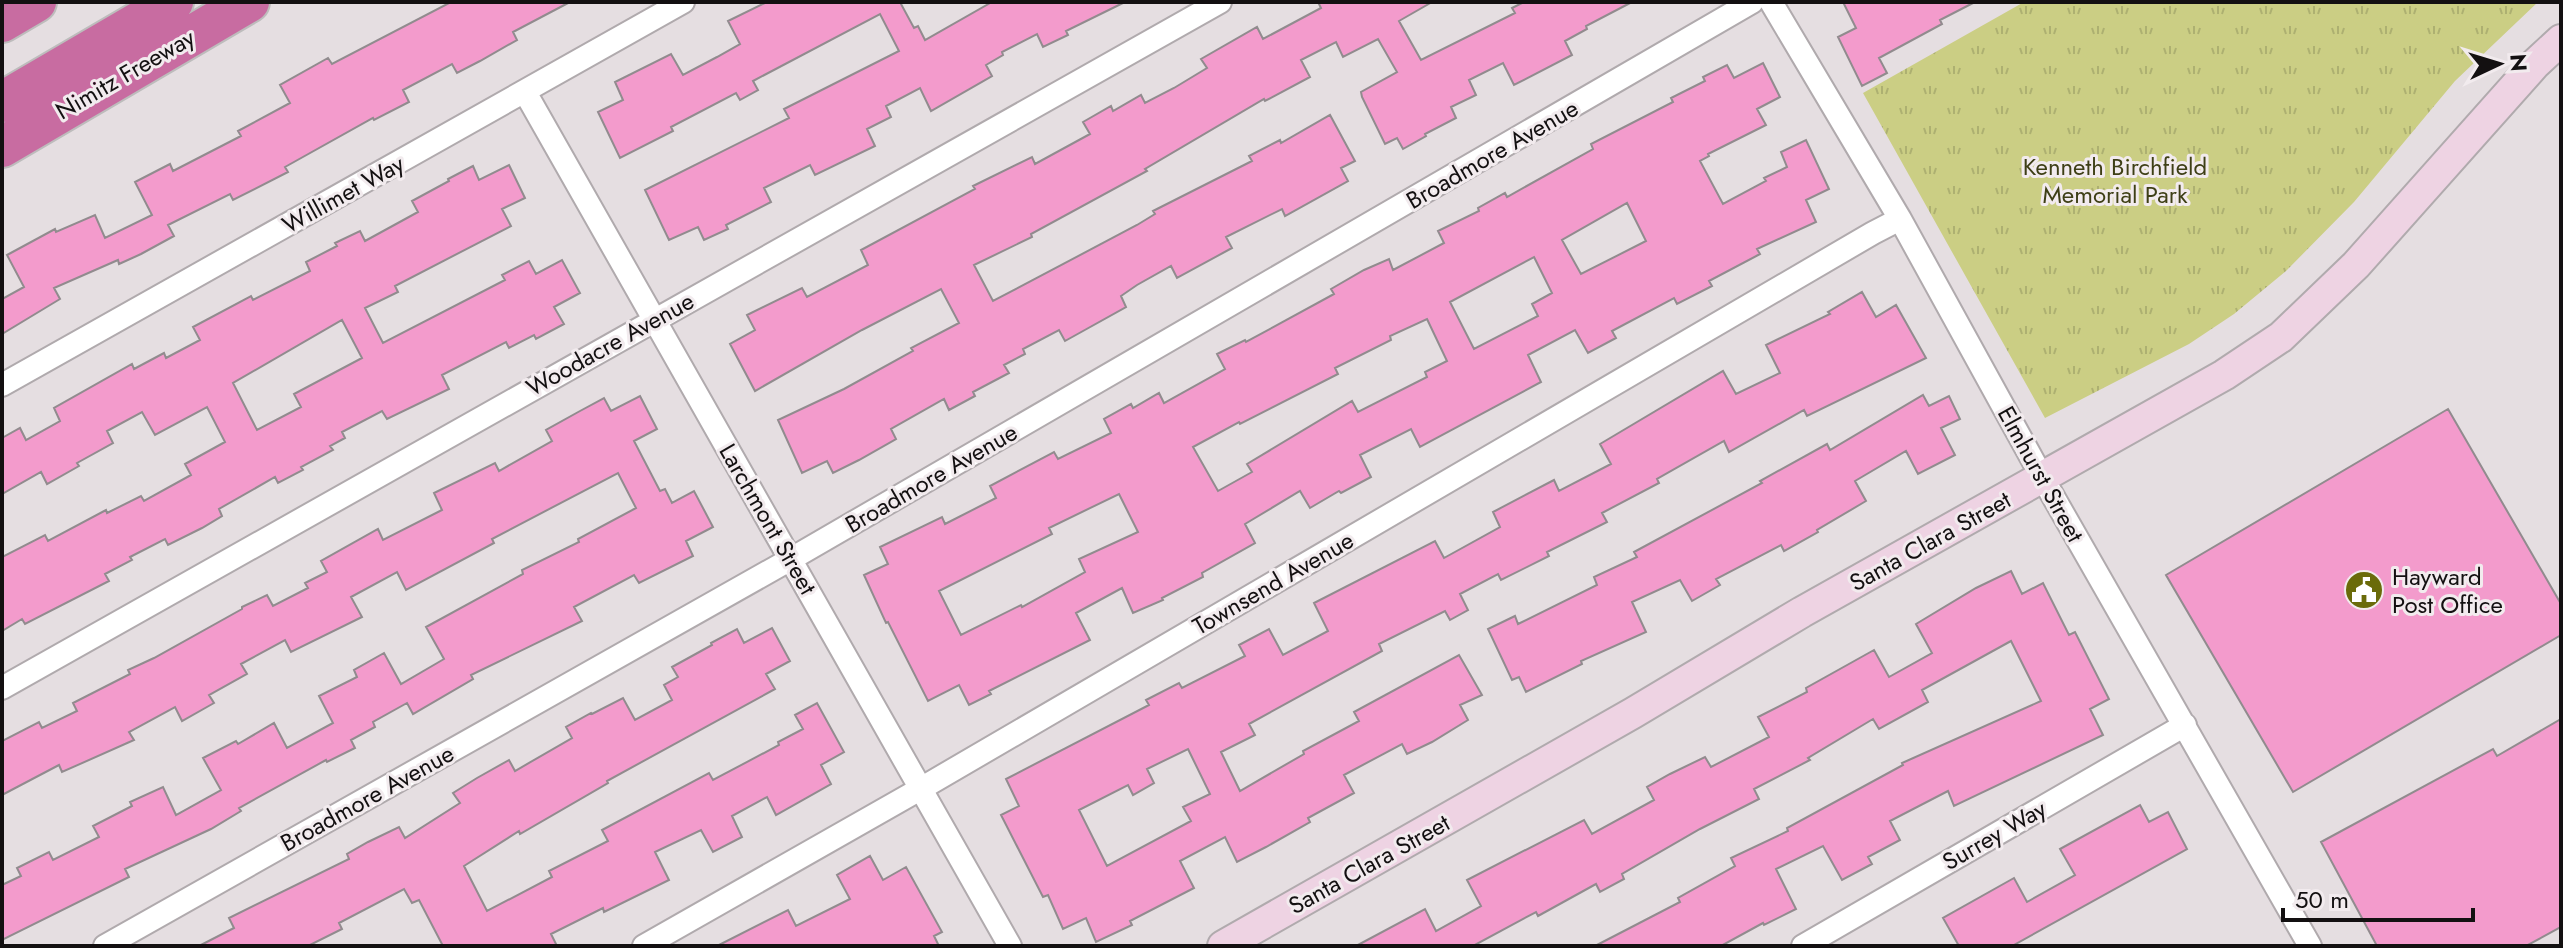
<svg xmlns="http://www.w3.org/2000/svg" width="2563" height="948" font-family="Jost,sans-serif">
	<defs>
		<pattern id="park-tufts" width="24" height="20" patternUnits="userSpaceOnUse" patternTransform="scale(2)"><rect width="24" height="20" fill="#cbce84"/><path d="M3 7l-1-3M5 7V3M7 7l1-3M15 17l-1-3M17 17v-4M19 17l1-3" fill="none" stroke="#adb071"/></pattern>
	</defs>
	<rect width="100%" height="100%" fill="#e5dee1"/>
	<path fill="url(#park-tufts)" d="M2024,2h514l-83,79 -101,121 -68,69 -52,43 -45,30 -144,74 -182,-325z"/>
	<path fill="#f39bcc" stroke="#918b8e" stroke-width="2" fill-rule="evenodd" d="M451,2h119l-57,30 4,8 -37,21 -23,12 -5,-9 -49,26 6,12 -35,18 -1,-2 -88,49 3,5 -55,28 -3,-6 -62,31 6,11 -33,18 -22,10 -1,-4 -64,28 6,11 -58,35v-35l22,-12 -17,-32 48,-26 1,3 39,-17 10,23 47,-23 -17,-33 35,-18 3,7 68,-35 -3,-5 52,-28 -10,-18 48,-27 4,6z
		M767,2h136l-2,2 13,24 4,-2 7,14 67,-38h133l-59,29 2,4 -25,12 -6,-13 -35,18 1,3 -17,10 6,11 -61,35 -11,-23 -34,18 5,11 -24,12 8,17 -60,29 -5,-10 -46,23 7,14 -45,23 2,4 -24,11 -6,-13 -29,13 -24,-50 144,-72 -5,-9 115,-58 -19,-37 -127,67 5,9 -18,10 -4,-7 -65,34 2,4 -53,27 -22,-46 25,-12 -8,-18 56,-28 12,21 34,-18 23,-13 -12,-23z
		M1318,2h114l-33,19 22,39 94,-47 -3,-5 12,-6h108l-46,24 1,3 -22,12 7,14 -58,30 -11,-22 -34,17 7,15 -25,12 5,11 -31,16 1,2 -23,13 -6,-11 -12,6 -23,-47 -1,-5 36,-20 -19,-33 -35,18 -7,-15 -35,18 9,17 -45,24 -1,-2 -119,70 2,2 -116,63 1,3 -58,28 19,36 144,-76 18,-11 -2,-3 99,-50 -3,-5 31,-16 1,3 49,-28 25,46 -14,7 7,13 -63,35 -3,-7 -56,28 6,11 -55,30 -6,-12 -34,19 -16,11 5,11 -61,34 -6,-11 -36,19 2,5 -21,11 5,8 -36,19 2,4 -26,14 -5,-11 -53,30 5,10 -37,21 -26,13 -6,-12 -25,12 -24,-53 66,-31 69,-38 -2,-3 48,-25 -18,-34 -79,41 -107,61 -25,-47 25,-14 -8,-15 55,-27 5,9 61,-32 -7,-15 114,-61 -2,-3 59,-29 3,7 55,-30 -7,-12 28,-16 2,5 28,-16 4,8 29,-15 33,-20 -6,-9 56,-32 6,12 58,-31z
		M1843,2h132l-35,18 2,4 -63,34 8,15 -25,13 -24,-49 18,-9z
		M1763,63l17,34 -23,12 9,16 -58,29 1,2 -9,5 23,43 43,-23 -2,-3 23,-11 -6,-15 25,-12 23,49 -23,11 10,22 -59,27 3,5 -51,27 3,5 -35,18 -3,-6 -62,33 4,7 -28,15 -13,-23 -47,25 13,27 -121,65 -9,-18 -51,26 11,22 -30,16 -2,-2 -29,17 -10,-17 -55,33 10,19 -53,30 1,4 -41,21 1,2 -30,13 -11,-25 -46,25 14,27 -101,51 2,3 -22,11 -10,-20 -31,16 -40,-79 -2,1 -22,-48 24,-11 -8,-17 62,-30 3,7 51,-26 -6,-12 64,-34 4,7 53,-26 -7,-14 27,-15 2,4 26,-15 5,10 61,-34 -8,-15 28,-14 1,2 88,-48 -3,-5 33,-19 25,-11 4,11 51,-27 -6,-12 41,-20 -1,-3 27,-15 2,4 86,-48 -2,-5 82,-42 -2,-4 34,-17 -2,-4 24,-12 7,13zM1627,203l19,38 -65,33 -19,-34zM1534,257l18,36 -20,11 6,12 -64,33 -24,-47zM1427,319l20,42 -22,11 2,5 -69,35 -6,-11 -105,63 5,8 -34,19 -25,-44 46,-25 1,2 98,-50 -3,-6 56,-28 -1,-4zM1119,494l19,38 -59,27 6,13 -63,35 -1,-2 -60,30 -22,-44 113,-57 -3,-6z
		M509,165l16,33 -23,11 9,17 -116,60 3,6 -33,16 18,35 122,-63 -3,-5 27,-14 7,13 26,-14 18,33 -26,14 10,17 -28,15 -2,-4 -25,13 -3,-6 -64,33 7,14 -62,30 -5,-8 -40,21 3,6 -15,8 3,4 -32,17 2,3 -25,13 -3,-6 -56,32 3,7 -20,12 -34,17 -3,-6 -35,18 2,3 -27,14 4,7 -84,43 -3,-5 -20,12v-74l43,-22 3,6 58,-31 1,3 34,-17 3,5 47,-26 -6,-11 40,-22 -18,-35 -52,28 -13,-23 -35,19 6,12 -36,20 2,3 -32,18 -6,-12 -39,22v-56l18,-10 6,12 34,-19 -6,-13 78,-44 2,5 30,-16 2,5 34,-18 -7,-13 58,-31 2,4 57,-29 -4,-9 31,-16 -2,-3 25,-12 5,10 53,-29 -6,-11 37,-20 -1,-2 25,-13 6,14zM342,320l20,38 -68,36 7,13 -44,23 -24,-47z
		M1862,292l14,25 20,-12 30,53 -119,58 -3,-6 -75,42 -5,-11 -67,38 2,4 -57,30 5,9 -60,30 2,4 -48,24 -3,-6 -38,20 8,16 -18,10 -5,-9 -66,33 3,7 -133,73 6,11 -34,17 19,39 64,-37 -1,-3 56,-30 -5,-9 105,-57 23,40 -22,10 8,15 -36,22 -25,12 -5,-10 -58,31 10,18 -46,25 2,4 -44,25 -29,15 -12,-25 -45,24 14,27 -64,33 2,4 -36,17 -10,-24 -23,11 -15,-34 -5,2 -42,-82 18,-9 -13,-27 143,-74 -3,-5 33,-17 3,5 63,-32 -6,-11 30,-16 14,26 45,-24 -14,-28 121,-62 9,17 56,-31 -7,-15 61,-32 5,11 52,-27 -11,-20 123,-73 13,23 44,-21 -14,-28 64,-31 -2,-2zM1188,749l22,45 -27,13 8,14 -84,45 -28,-56 49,-25 5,10 21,-12 -7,-14z
		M1923,395l6,11 20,-10 11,23 -19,9 14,27 -37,19 -12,-23 -51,30 11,20 -49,29 1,2 -34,19 -3,-6 -65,34 4,6 -28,16 -12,-21 -48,22 14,30 -65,29 1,3 -56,28 -7,-15 -7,3 -24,-51 27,-13 3,8 79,-39 -3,-8 43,-20 -3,-5 128,-69 -2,-2 67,-37 3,6z
		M640,396l17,33 -23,12 26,50 5,-2 7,14 22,-12 19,36 -27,14 7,15 -54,27 -5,-8 -60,32 8,14 -111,54 2,4 -60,35 -6,-11 -34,19 2,5 -24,13 4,8 -28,14 -1,-2 -87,48 2,3 -30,18 -86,40 4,8 -127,63v-55l19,-9 -4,-8 32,-16 4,8 46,-23 -6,-11 39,-20 -2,-4 33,-15 13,28 45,-25 -18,-32 33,-17 2,3 36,-21 13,25 46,-25 -14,-27 38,-19 -3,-7 30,-17 17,31 43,-25 -18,-32 97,-53 -1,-4 57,-28 -1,-3 58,-31 -18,-35 -126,66 2,4 -88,47 -9,-18 -46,25 11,20 -71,35 -6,-12 -44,24 6,10 -38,21 5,8 -32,18 -7,-14 -46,25 5,8 -72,32 -3,-7 -57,30v-54l37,-19 3,6 35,-17 -4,-8 57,-29 -2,-4 26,-12 88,-49v-2l25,-12 6,11 35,-18 -3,-5 22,-11 -6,-11 57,-32 5,11 59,-30 -8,-17 61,-30 4,8 53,-30 -6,-11 34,-19 24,-13 7,13z
		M2448,409l113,195v31l-268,157 -127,-217z
		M2011,571l11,23 21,-11 26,52 6,-3 34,67 -19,10 13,26 -149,71 -6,-15 -58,30 10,19 -32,17 4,7 -30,16 -19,-34 -47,23 20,40 -32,16 -1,-2 -42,23h-126l85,-44 -2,-4 57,-32 -4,-8 57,-27 -1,-3 116,-63 -1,-2 139,-62 -30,-60 -89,49 6,12 -49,27 -6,-10 -65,39 2,2 -56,29 5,10 -59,30 -78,45 2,5 -24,13 -4,-8 -58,32 -2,-4 -63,34h-117l69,-37 11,22 45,-25 -14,-26 117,-60 8,14 62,-34 -7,-13 23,-13 35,-17 6,10 58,-30 -11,-20 49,-25 -1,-4 68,-38 15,27 43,-24 -16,-29 60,-36z
		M772,628l18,33 -24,13 9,15 -168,92 1,2 -88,51 -1,-3 -55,35 23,45 65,-34 -3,-6 59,-30 -6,-11 107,-57 4,7 66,-35 -1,-3 25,-13 -8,-14 22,-12 27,49 -23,13 10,19 -55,31 -9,-18 -35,19 10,21 -29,15 -12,-22 -46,22 14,28 -65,32 -1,-4 -52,26 6,12h-114l-24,-46 -7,3 -8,-14 -65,34 3,6 -34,17h-109l35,-18 -5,-10 120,-59 -2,-5 21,-12 31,-15 6,11 55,-35 -7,-10 24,-15 32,-18 6,11 57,-33 -6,-11 25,-14 1,1 31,-16 12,22 37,-20 -8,-15 14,-8 -6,-10 40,-22 -1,-2 26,-14 7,14z
		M2561,719v208l-35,19h-149l-56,-104 172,-93 4,7z
		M2140,805l9,17 19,-10 19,37 -175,97h-53l-16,-28 71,-40 13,24 48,-27 -15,-26z
		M870,856l13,24 23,-13 36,65 -8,4 5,10h-222l71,-36 8,16 54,-27 -13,-24z"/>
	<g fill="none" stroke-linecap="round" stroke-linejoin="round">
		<defs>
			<path id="street" d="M1771,2l129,217 142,258 268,469
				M525,92l485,854
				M2,385l681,-383
				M2,688l1218,-686
				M105,946l686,-387 961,-557
				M644,946l278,-158 951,-555 27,-14
				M1803,946l382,-221"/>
			<path id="secondary" d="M1223,946l410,-233 169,-101 422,-237 57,-38 75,-72 179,-201 26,-24"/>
			<path id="highway" d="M2,22l34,-20
				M2,102l171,-100
				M2,147l247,-145"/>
		</defs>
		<use href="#street" stroke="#b0aaad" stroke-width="26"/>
		<use href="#secondary" stroke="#b0aaad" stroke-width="34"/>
		<use href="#highway" stroke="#bdbcbc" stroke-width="44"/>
		<use href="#street" stroke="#fff" stroke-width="22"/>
		<use href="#secondary" stroke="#eed3e3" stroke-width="30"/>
		<use href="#highway" stroke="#c86ca1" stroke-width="40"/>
	</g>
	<defs>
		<symbol id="civic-disc" viewBox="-11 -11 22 22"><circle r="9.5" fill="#6a6b0a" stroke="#f2ebee"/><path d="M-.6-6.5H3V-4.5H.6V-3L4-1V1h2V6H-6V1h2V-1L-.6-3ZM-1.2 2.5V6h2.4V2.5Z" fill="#fff"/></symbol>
	</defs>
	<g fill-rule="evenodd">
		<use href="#civic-disc" x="2342" y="568" width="44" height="44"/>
	</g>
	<g text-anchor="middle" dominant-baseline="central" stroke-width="6" stroke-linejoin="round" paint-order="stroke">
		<g font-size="24" fill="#131011" stroke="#f2ebee">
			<text transform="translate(125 74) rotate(-30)">Nimitz Freeway</text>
			<text transform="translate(1492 154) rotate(-30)">Broadmore Avenue</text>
			<text transform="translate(343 194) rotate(-29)">Willimet Way</text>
			<text transform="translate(610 344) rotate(-29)">Woodacre Avenue</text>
			<text transform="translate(2041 474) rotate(61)">Elmhurst Street</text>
			<text transform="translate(931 478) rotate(-30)">Broadmore Avenue</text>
			<text transform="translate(768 519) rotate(60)">Larchmont Street</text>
			<text transform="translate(1930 541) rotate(-29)">Santa Clara Street</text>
			<text transform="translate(1273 583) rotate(-30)">Townsend Avenue</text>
			<text transform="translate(367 798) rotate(-29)">Broadmore Avenue</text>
			<text transform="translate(1994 835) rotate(-30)">Surrey Way</text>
			<text transform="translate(1369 864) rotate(-29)">Santa Clara Street</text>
		</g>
		<g font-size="24" fill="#3e3f16" stroke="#f2ebee">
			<text x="2115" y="166">Kenneth Birchfield<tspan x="2115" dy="28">Memorial Park</tspan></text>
		</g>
		<g font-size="24" fill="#131011" stroke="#f2ebee" text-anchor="start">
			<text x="2392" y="576">Hayward<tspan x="2392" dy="28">Post Office</tspan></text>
		</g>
	</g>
	<rect width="2563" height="948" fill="none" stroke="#131011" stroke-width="8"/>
	<g transform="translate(2499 64) rotate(86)" stroke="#f2ebee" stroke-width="6" paint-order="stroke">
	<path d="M0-6L14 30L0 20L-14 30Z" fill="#131011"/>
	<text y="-12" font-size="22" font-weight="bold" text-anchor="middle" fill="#131011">N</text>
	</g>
	<path d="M2283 908v12h190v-12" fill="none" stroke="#131011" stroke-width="4"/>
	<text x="2295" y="908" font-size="24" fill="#131011" stroke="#f2ebee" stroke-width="6" paint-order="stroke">50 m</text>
</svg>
